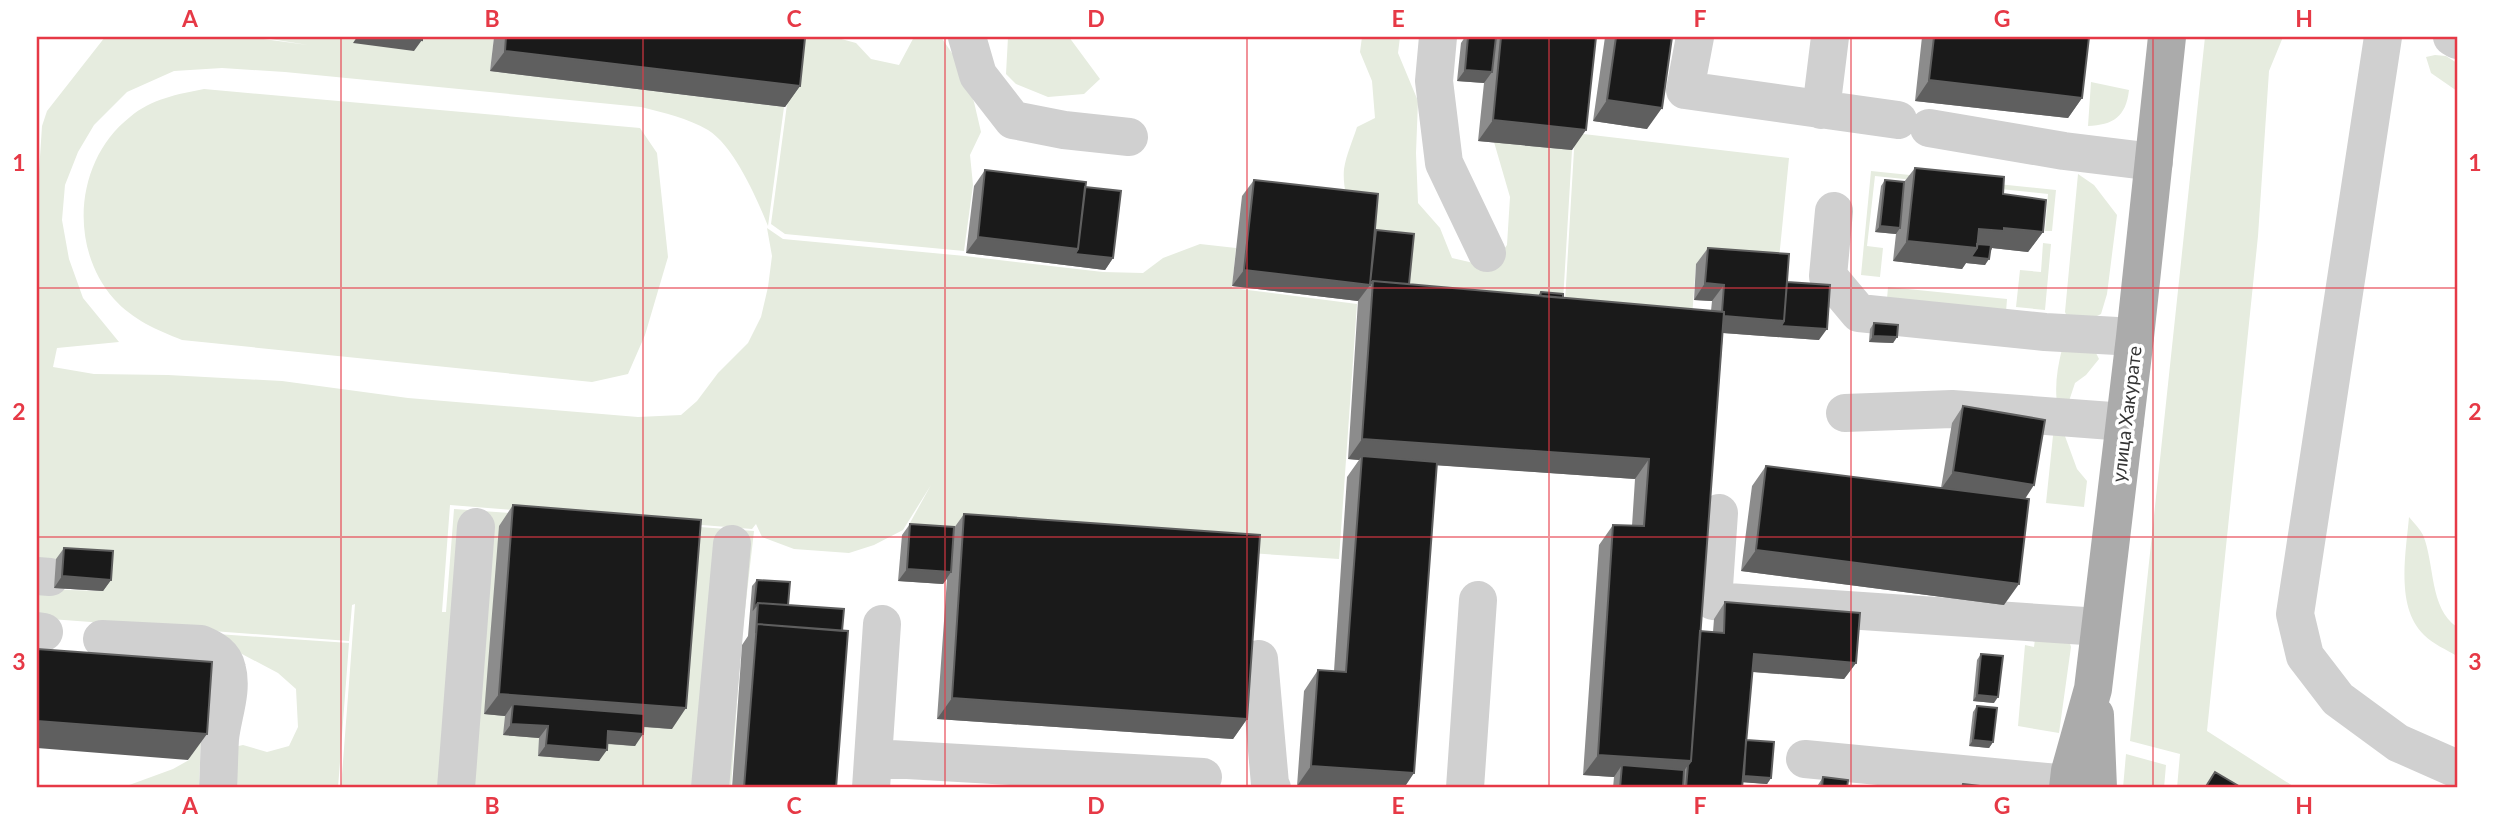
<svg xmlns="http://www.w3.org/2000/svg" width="2494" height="825" font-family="Lato,sans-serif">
	<rect width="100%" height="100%" fill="#fff"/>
	<path fill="#e6ecdf" d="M105,37h144l59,8 -50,-8h236l-4,34 294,36 -16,119c-11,-27 -34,-80 -60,-96 -21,-12 -43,-17 -67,-23l-356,-35 -63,-4 -48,3 -47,21 -33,33 -16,27 -13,33 -3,35 7,39 14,39 36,44 -62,6 -4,19 41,7 74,1 114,6 126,17 230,19 43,-2 16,-14 21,-28 30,-30 13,-26 7,-30 4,-31 -5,-28 16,11 182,17 138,16 40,1 20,-15 37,-14 36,4 -4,40 125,16 -18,255 -433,-29 25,-45 -28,45 -29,15 -25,8 -55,-4 -32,-12 -6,-13 -4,5 -302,-24 -8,107h4l8,-103 300,22 -13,114 -10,143h-390l14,-184 -3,1 -3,36 -312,-23v-29l63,2 -63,-32v-356l5,-77 5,-15z
		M796,37h38l22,6 15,16 28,6 15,-28h27l17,25 16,40 7,30 -11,23 3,30 -9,66 -179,-17 -14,-10z
		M1008,37h61l31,42 -16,15 -36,3 -32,-13 -10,-10z
		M1362,37h38l-2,16 20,48 -2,52 2,50 22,25 12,30 39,9 16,-22 3,-48 -16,-55 78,8 -10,168 -161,-14c-21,-37 -61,-91 -57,-135 2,-14 9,-29 13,-42l18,-9 -3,-37 -12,-29z
		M2205,37h78l-14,34 -11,165 -51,495 89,57h-70l-16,-10 -6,10h-27l3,-34 -50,-13z
		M2435,55l11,1 11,7v28l-26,-18 -5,-16z
		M2091,82l38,8c-3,27 -16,35 -41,36z
		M204,89l436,39 17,25 11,104 -23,78 -17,39 -36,8 -410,-42c-25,-10 -49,-20 -68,-41 -46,-52 -39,-139 16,-182 21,-18 48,-23 74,-28z
		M1575,133l214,25 -11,111 -82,-5 -5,66 -127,-11z
		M1871,171l185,19 -4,41h-7l3,-37 -173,-18 -8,70 16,2 -3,29 -19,-2z
		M2078,174l16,11 23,30 -10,79 -6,20 -10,5h-23l-3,-7z
		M2043,243l8,1 -6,66 -29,-3 4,-37 21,2z
		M1888,287l119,12 -1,13 -119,-13z
		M2062,349l33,2 4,8 -13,16 -11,8 -8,24 -9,2c-4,-20 -1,-40 4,-60z
		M2054,426l8,2 15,41 10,12 -3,26 -38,-4z
		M2409,517c5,6 11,12 14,18 12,29 6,73 34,92v29c-10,-6 -24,-12 -33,-21 -29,-28 -18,-82 -15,-118z
		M2036,631l33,9 2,7 -12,86 -41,-7 7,-81 9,2z
		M217,634l132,9 -11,145h-114l10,-41 9,-2 24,7 22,-6 9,-19 -2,-38 -18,-16 -53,-28z
		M204,660l-5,128h-78l52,-19 16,-9 4,-71z
		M2126,754l40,11 -2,23h-41z"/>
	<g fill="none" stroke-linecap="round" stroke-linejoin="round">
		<path stroke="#d0d0d0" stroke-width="38" d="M967,37l11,38 35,45 51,10 65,7
			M1438,37l-4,44 10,82 43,90
			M1695,37l-10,53 213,30
			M2383,37l-88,577 10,42 33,43 60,44 59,26
			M2452,37l5,3
			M1821,110l9,-73
			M1929,128l135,23 90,11
			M1834,211l-6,65 31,37 186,19 90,5
			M1845,413l107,-4 173,13
			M1719,513l-6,88 387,26
			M37,576l13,1
			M37,631l7,1
			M102,639l99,5c12,5 23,11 26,25 6,22 -5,48 -7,70 -1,16 -1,33 -2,49
			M1259,659l11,125 2,4
			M873,758l330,19
			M1805,759l263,25
			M456,788l20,-261
			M710,788l22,-244
			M871,788l11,-164
			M1465,788l13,-188"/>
		<path stroke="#ababab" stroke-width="38" d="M2095,715l3,73
			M2068,788l2,-17 23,-82 42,-352 32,-300"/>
	</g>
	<path fill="#8c8c8c" d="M494,37h304l2,49 -15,21 -295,-36z
		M1465,37h131l-24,113 -94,-9 6,-58 -27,-2 4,-38z
		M1605,37h67l-25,92 -54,-8z
		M1922,37h167l-7,61 -14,20 -153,-17z
		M1915,168l88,26 40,38 -15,20 -36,-4 -7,17 -19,-2 -4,6 -69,-8 3,-27 -21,-2 6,-46 4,-6 19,2z
		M985,170l100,17 28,71 -8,12 -139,-17 8,-67z
		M1254,180l121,53 1,-3 33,54 129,12 3,-4 22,6 148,13 1,-10 -18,-1 2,-36 12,-16 79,34 32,58 -96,-7 -23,298 13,1 1,-13 11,-17 131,61 -12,16 -92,-7 -6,68 25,38 -4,6 -24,-2 -1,6h-129l1,-11 -31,-2 16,-230 14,-20 19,1 3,-47 -199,-14 -32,323h-79l-28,-2 7,-95 14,-21 16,1 13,-194 12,-17 -11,-1 10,-158 -126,-15 10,-90z
		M1874,323l23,14 -4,6 -24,-1 1,-13z
		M1963,406l62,93 -21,106 -263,-34 11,-85 14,-20 175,22 11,-65z
		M513,505l159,224 -29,-2 -8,19 -28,-2 -8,17 -61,-5 1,-18 -36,-3 2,-19 -21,-2 15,-188z
		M964,514l283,205 -14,20 -296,-20 10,-140 -4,5 -45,-3 4,-46 8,-11 44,4z
		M64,548l47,32 -8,11 -49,-3 2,-29z
		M757,580l31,25 54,26 -6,157h-104l10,-143 6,-9 4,-50z
		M1981,654l13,49 -21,-2 4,-41z
		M1977,706l16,36 -4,6 -20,-2 4,-34z
		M1823,777l24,11h-31z"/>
	<path fill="#5f5f5f" d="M357,37h43l22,3 -8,11 -61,-8z
		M505,51l295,35 -15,21 -295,-36z
		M1465,70l27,2 -8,11 -27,-2z
		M1929,80l153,18 -14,20 -153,-17z
		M1607,100l55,8 -15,21 -54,-8z
		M1493,120l93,10 -14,20 -94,-9z
		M1880,226l20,2 -4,6 -21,-2z
		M2004,228l39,4 -15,20 -36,-4 -2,4 -1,7 -4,6 -19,-2 -4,6 -69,-8 14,-20 72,-12z
		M978,237l100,12 35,9 -8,12 -139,-17z
		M1244,270l126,15 -12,16 -126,-15z
		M1705,283l19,2 -12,16 -18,-1z
		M1721,316l63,5 43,8 -8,11 -109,-8z
		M1873,336l24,1 -4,6 -24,-1z
		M1362,439l287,20 -14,20 -274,-19 1,-4 -3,4 -11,-1z
		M1953,472l81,13 -11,17 -82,-13z
		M1756,550l263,34 -15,21 -263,-34z
		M907,569l44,3 -8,12 -45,-3z
		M62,576l49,4 -8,11 -49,-3z
		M1754,654l102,9 -12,16 -102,-8z
		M499,694l187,14 -14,21 -160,-13 1,-12 -8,12 -21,-2z
		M1977,695l21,2 -4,6 -21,-2z
		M952,698l295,21 -14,20 -296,-20z
		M37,721l170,13 -19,26 -151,-12z
		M511,724l37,2 -9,12 -36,-3z
		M608,731l35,3 -8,12 -35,-3z
		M1973,740l20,2 -4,6 -20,-2z
		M546,745l61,5 -8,11 -61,-5z
		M1598,755l93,6 -15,21 -54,-17 -8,12 -31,-2z
		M1311,766l103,7 -10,15h-79l-28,-2z
		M1744,776l27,2 -4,6 -28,-2z"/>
	<path fill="#1a1a1a" stroke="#5f5f5f" stroke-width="2" d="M400,37h22v3z
		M506,37h292l7,1 -5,48 -295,-35z
		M1468,37h28l-4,35 -27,-2z
		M1501,37h95l-10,93 -93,-10z
		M1616,37h56l-10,71 -55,-8z
		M1934,37h155l-7,61 -153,-18z
		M1915,168l89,9 -1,17 43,6 -3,32 -39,-4v3l-25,-2 -2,19 -70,-7z
		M985,170l101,12 -8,67 -100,-12z
		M1254,180l124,14 -8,91 -126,-15z
		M1885,180l19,2 -4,46 -20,-2z
		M1085,187l36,4 -8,67 -38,-4 3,-5z
		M1376,230l38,4 -5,50 -36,-3 -3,3z
		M1977,244l14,1 -2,14 -18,-2 6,-9z
		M1708,248l81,6 -5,67 -60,-5v-4h-2l2,-27 -19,-2z
		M1373,281l351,31 -33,449 -93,-6 15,-230 31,1 5,-67 -287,-20z
		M1787,282l43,3 -3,44 -46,-3 3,-5z
		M1541,292l22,2v4l-23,-2z
		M1874,323l24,2 -1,12 -24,-1z
		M1963,406l82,14 -11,65 -81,-13z
		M1362,456l75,6 -23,311 -103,-7 7,-96 28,2z
		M1766,466l263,33 -10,85 -263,-34z
		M513,505l188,15 -15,188 -187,-14z
		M964,514l296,21 -13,184 -295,-21z
		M910,524l44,3 -3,45 -44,-3z
		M64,548l49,3 -2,29 -49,-4z
		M757,580l33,2 -2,23 -30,-2 -4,5z
		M1725,602l135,11 -4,50 -102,-9 -12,134h-56l2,-23 3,-4 9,-130 24,2z
		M758,603l86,6 -2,22 -85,-7 -1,9z
		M757,624l91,7 -12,157h-92z
		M37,649l175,13 -5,72 -170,-13z
		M1981,654l22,2 -5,41 -21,-2z
		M513,704l131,10 -1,20 -35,-3 -1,19 -61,-5 2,-19 -37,-2z
		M1977,706l20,2 -4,34 -20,-2z
		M1746,740l28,2 -3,36 -27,-2z
		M1622,765l62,5 -1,18h-63z
		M2215,772l27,16h-37z
		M1823,777l25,3 -1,8h-25z
		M1963,784l25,3v1h-26z
		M939,786l30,2h-30z"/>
	<path fill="none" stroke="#e63946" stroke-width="2" stroke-opacity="0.55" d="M341,37v751M643,37v751M945,37v751M1247,37v751M1549,37v751M1851,37v751M2153,37v751M37,288h2420M37,537h2420"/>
	<g text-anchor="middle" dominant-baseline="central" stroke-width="7" stroke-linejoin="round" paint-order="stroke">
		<g font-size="19" fill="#333" stroke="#fff">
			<text transform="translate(2126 414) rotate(-83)">улица Хакурате</text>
		</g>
	</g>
	<rect width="2494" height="825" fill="none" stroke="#ffffff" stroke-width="77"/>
	<rect x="38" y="38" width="2418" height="748" fill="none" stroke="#e63946" stroke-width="2.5"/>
	<g font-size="23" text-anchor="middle" font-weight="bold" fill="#e63946">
		<text x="190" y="27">A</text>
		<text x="492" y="27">B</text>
		<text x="794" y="27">C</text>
		<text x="1096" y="27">D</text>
		<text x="1398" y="27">E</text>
		<text x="1700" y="27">F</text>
		<text x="2002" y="27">G</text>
		<text x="2304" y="27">H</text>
		<text x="19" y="171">1</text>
		<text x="2475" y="171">1</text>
		<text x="19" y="420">2</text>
		<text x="2475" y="420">2</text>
		<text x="19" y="670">3</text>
		<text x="2475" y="670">3</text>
		<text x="190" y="814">A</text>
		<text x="492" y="814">B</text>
		<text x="794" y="814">C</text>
		<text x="1096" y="814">D</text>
		<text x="1398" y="814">E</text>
		<text x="1700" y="814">F</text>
		<text x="2002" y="814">G</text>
		<text x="2304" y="814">H</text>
	</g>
</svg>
